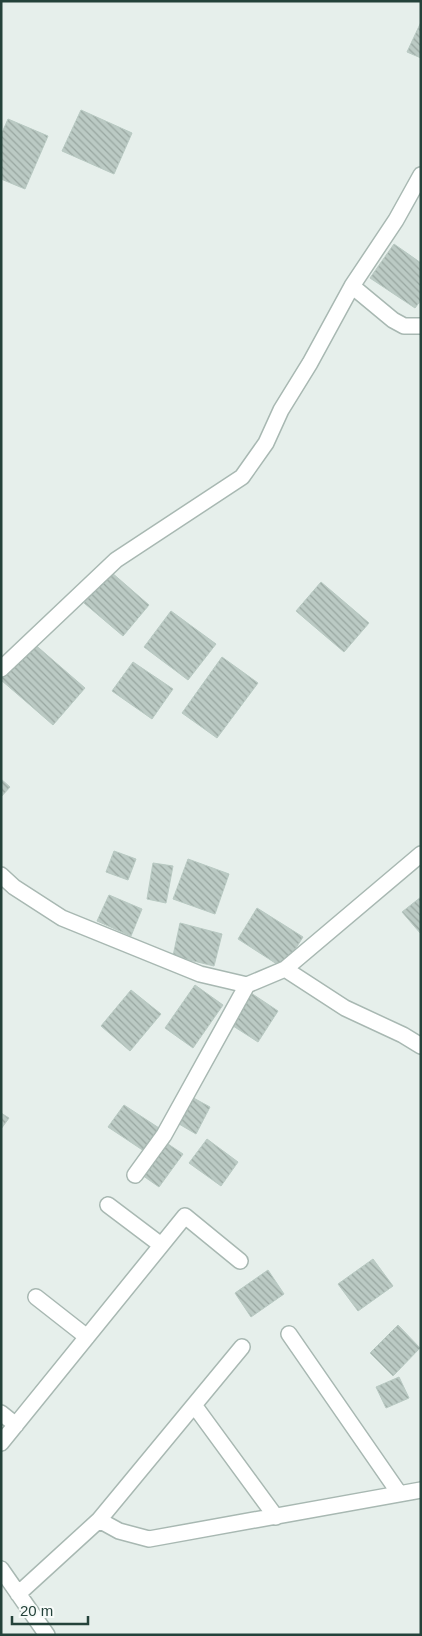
<svg xmlns="http://www.w3.org/2000/svg" width="422" height="1636" font-family="Arial,sans-serif">
	<defs>
		<pattern id="building-back-hatch" width="6" height="6" patternUnits="userSpaceOnUse" patternTransform="scale(1.25)"><rect width="6" height="6" fill="#bbcac4"/><path d="M-1 5l2 2M0 0l6 6M5-1l2 2" fill="none" stroke="#98a6a0"/></pattern>
	</defs>
	<rect width="100%" height="100%" fill="#e6efeb"/>
	<path fill="url(#building-back-hatch)" stroke="#b8c9c2" d="M421,22v36l-14,-6z
		M81,110l51,23 -18,41 -52,-23z
		M8,119l40,17 -23,53 -24,-10v-44z
		M394,244l27,19v37l-6,8 -45,-30z
		M111,572l38,33 -26,31 -39,-33z
		M321,582l48,41 -25,29 -48,-41z
		M171,611l45,33 -28,36 -44,-33z
		M32,642l53,46 -32,37 -52,-45v-3z
		M222,657l36,26 -41,55 -35,-25z
		M133,662l40,27 -21,30 -40,-28z
		M1,779l9,8 -9,10z
		M114,851l22,8 -8,21 -22,-8z
		M188,859l41,15 -14,40 -42,-15z
		M153,863l20,3 -7,37 -19,-4z
		M109,895l33,14 -11,27 -34,-15z
		M421,897v37l-19,-22z
		M257,908l46,29 -20,31 -45,-29z
		M180,923l42,11 -8,32 -41,-10z
		M195,985l28,20 -30,43 -28,-20z
		M131,990l30,24 -31,37 -29,-25z
		M251,993l27,18 -20,31 -28,-18z
		M188,1095l22,12 -14,27 -22,-13z
		M124,1105l35,23 -15,23 -36,-24z
		M1,1113l8,5 -8,11z
		M207,1139l31,23 -17,24 -32,-23z
		M165,1142l18,12 -24,33 -17,-12z
		M373,1259l20,27 -35,25 -20,-27z
		M268,1270l16,24 -33,23 -16,-24z
		M398,1325l22,23 -27,28 -23,-23z
		M399,1377l10,21 -23,10 -10,-21z"/>
	<g fill="none" stroke-linecap="round" stroke-linejoin="round">
		<defs>
			<path id="street" d="M352,286l41,34 11,6h17
				M1,669l115,-109 126,-83 24,-34 15,-33 29,-47 42,-77 44,-66 25,-45
				M1,875l13,12 48,31 138,56 47,11 38,-16 136,-115
				M285,969l60,39 58,27 18,11
				M135,1175l29,-40 83,-150
				M108,1205l53,40
				M36,1297l51,40
				M289,1334l110,159
				M194,1405l82,112
				M1,1413l15,12
				M1,1443l184,-227 55,45
				M99,1520l143,-173
				M1,1569l46,66
				M18,1594l81,-74 20,11 30,8 272,-49"/>
		</defs>
		<use href="#street" stroke="#a8b8b2" stroke-width="18"/>
		<use href="#street" stroke="#fff" stroke-width="15"/>
	</g>
	<rect width="422" height="1636" fill="none" stroke="#24423a" stroke-width="5"/>
	<path d="M12 1616v8h76v-8" fill="none" stroke="#24423a" stroke-width="2.5"/>
	<text x="20" y="1616" font-size="15" fill="#24423a" stroke="#f7fbf9" stroke-width="4" paint-order="stroke">20 m</text>
</svg>
